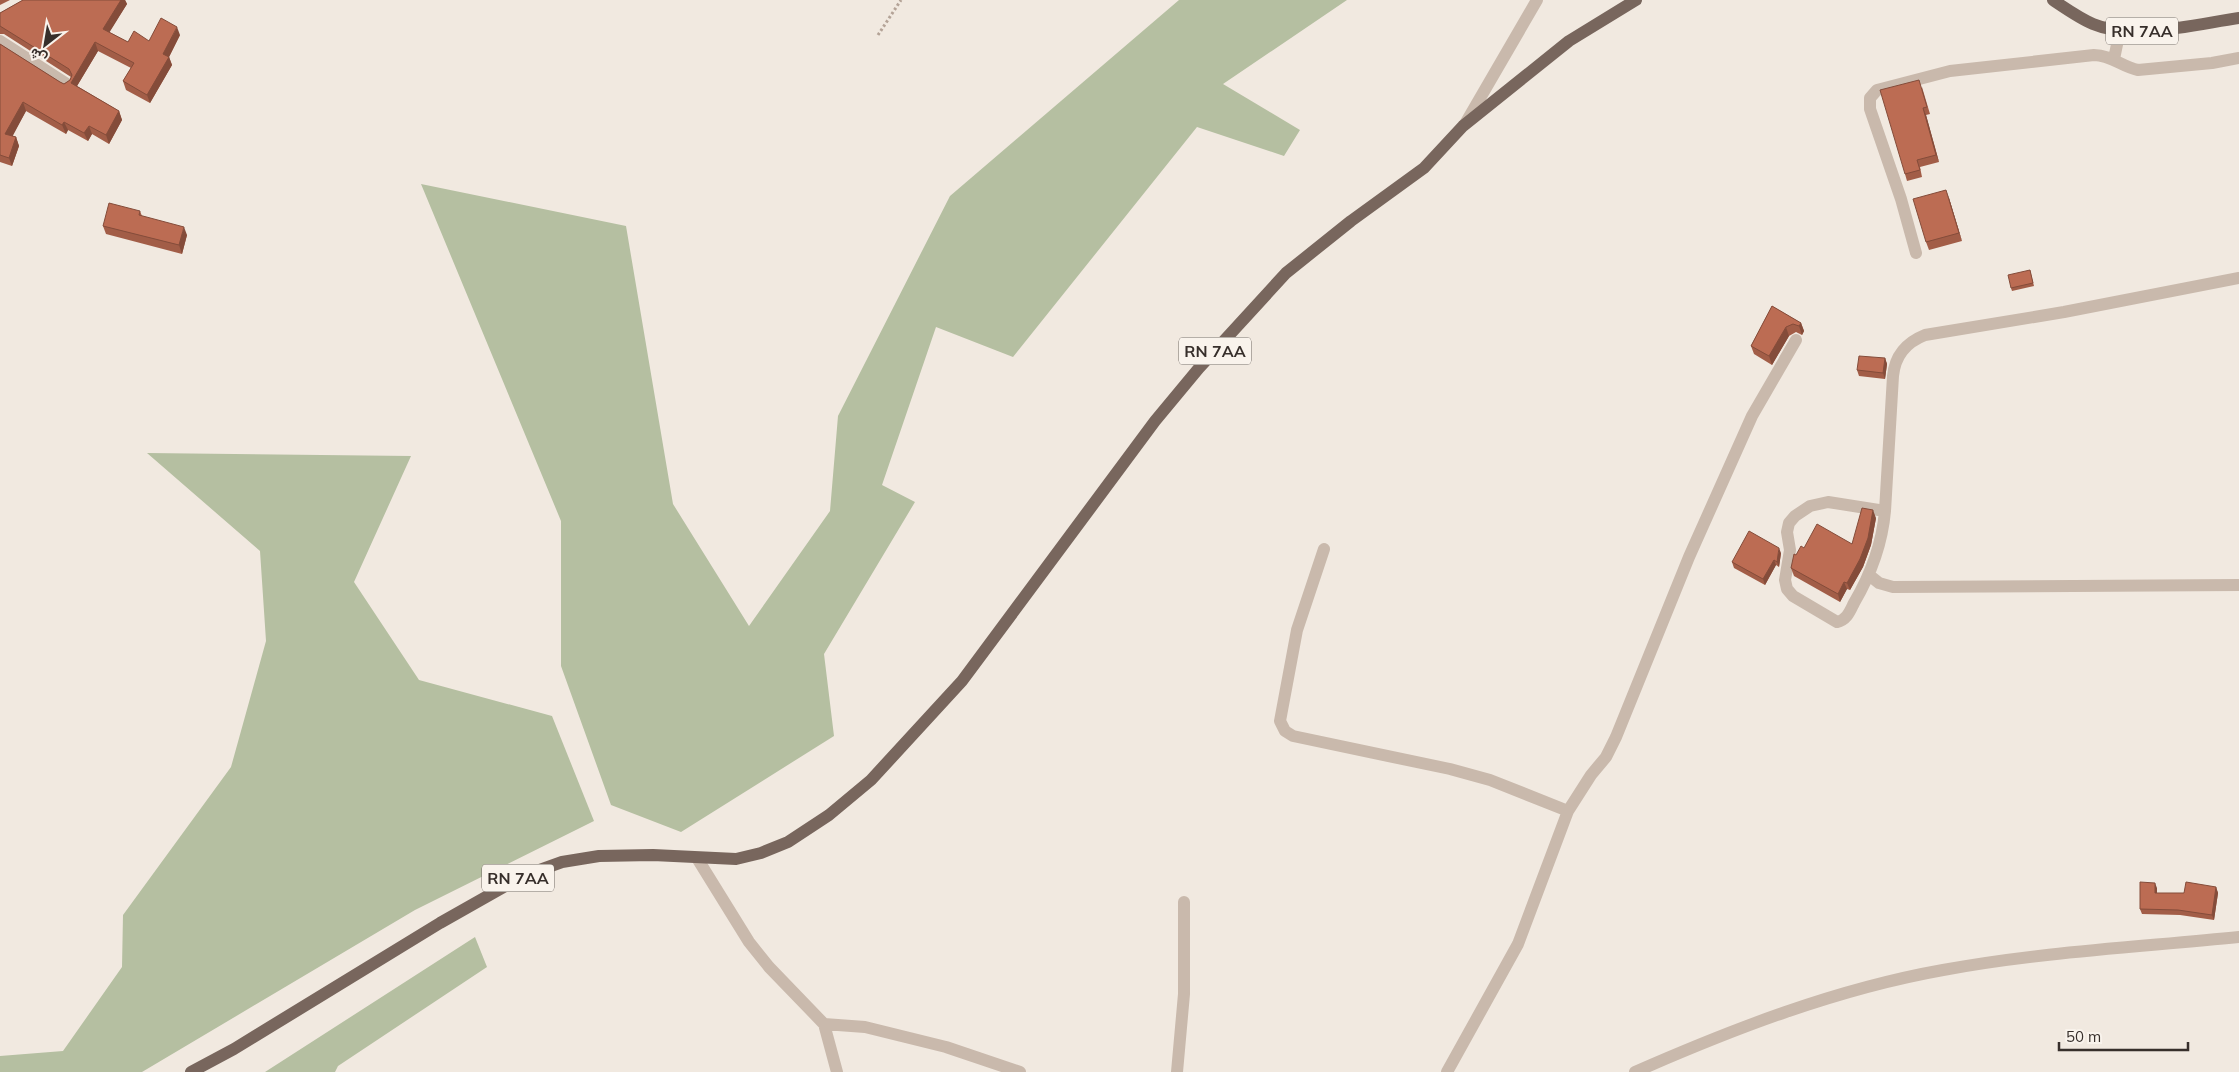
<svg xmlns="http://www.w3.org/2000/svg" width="2239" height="1072" font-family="Mulish,Vazirmatn,sans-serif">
	<rect width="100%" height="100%" fill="#f1e9e0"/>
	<path fill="#b5bfa1" d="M1179,0h168l-124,84 77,46 -16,26 -87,-29 -184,230 -77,-30 -54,158 33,17 -91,152 10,82 -153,96 -70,-27 -50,-139v-145l-140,-337 205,42 47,278 76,122 81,-115 8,-95 112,-220z
		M147,453l264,3 -57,126 65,98 133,36 42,105 -179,89 -273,162h-142v-16l63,-5 59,-84 1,-52 108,-148 35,-126 -6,-90z
		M475,937l12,30 -149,99 -3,6h-70z"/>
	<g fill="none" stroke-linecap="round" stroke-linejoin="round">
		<path stroke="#b4a397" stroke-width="3" stroke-dasharray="2.5 2.5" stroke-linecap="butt" d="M878,35l23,-35"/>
		<path stroke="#c9b9ac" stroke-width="12" d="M0,41l67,43
			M2114,59l6,-29
			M1465,124l72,-124
			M1916,253l-15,-54 -31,-90v-11l7,-8 73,-19 144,-16c17,0 28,12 44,15l74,-7 27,-5
			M1885,511l-57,-9 -18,4 -15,10 -6,7 -2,9 3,18 -5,30 2,9 6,7 44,26c10,-2 13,-11 17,-19 17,-29 28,-58 31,-92l8,-135c2,-20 12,-33 32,-41l139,-23 175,-34
			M1324,549l-27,81 -17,91 5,10 8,5 157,33 40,11 78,31
			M1869,575l10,8 14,4 346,-2
			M697,858l52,84 20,25 55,57 13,48
			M824,1024l41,3 81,20 74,25
			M1177,1072l7,-78v-92
			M1447,1072l71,-128 50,-133 23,-36 15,-18 10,-20 73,-180 63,-141 44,-76
			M1635,1072c98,-43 201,-83 308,-102 97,-18 197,-23 296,-33"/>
		<path stroke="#78665d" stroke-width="12" d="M2053,0c12,8 26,18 40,24 40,17 104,0 146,-6
			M191,1072l43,-23 206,-126 83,-47 39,-14 37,-6 54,-1 83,4 25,-6 27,-11 41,-27 42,-35 91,-99 193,-260 44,-53 87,-95 65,-52 73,-53 39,-42 106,-85 67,-41"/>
	</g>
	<path fill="#a25d47" d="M0,0h10l-10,5z
		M23,0h102l2,4 -18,28 19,10 21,-1 31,-6 -11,22 3,8 -22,38 -24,-13 -3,-9 8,-13 -33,-17 -21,35 42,25 3,9 -13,24 -17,-10 -4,7 -20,-11 -2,4 -40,-23 -14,25 4,1 3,9 -7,20 -12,-4v-118l60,38 4,2 6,-4 1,-3 -67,-43h-4v-21z
		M1922,87l8,27 -4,1 13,47 -19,5 2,10 -15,4 -2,-7z
		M1949,198l13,43 -33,9 -3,-8z
		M140,211l2,5 45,19 -5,19 -76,-20 -3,-8z
		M2030,270l4,16 -22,5 -1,-3z
		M1772,306l29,17 3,8 -2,4 -6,-3 -7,4 -17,29 -18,-11 -3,-8z
		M1885,358l2,6 -2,15 -26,-3 -2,-6z
		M1876,518l-5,27 -8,22 -13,23 -3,-1 -7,13 -46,-26 -3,-8 13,-20 48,-4z
		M1781,553l-2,14 -3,-2 -11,20 -31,-17 -2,-6z
		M2216,887l2,6 -4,27 -34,-5 -38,-1 -2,-5 17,-21v5h27z"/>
	<path fill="#844c3a" d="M121,0h4l2,4 -21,34 -3,-9z
		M177,27l3,8 -11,22 3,8 -22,38 -3,-8 16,-41z
		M95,42l3,9 -24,40 -3,-8z
		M23,102l3,9 -17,32 -4,-9z
		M1923,108l3,7 13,47 -3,-7z
		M119,111l3,9 -13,24 -3,-9z
		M64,122l4,8 -2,4 -4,-9z
		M89,126l3,8 -4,7 -4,-8z
		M16,137l3,9 -7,20 -3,-8z
		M1946,190l3,8 13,43 -3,-8z
		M184,227l3,8 -5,19 -3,-9z
		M1801,323l3,8 -2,4 -3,-9z
		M1786,327l3,9 -17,29 -3,-9z
		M1885,358l2,6 -2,15 -2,-6z
		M1873,510l3,8 -5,27 -8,22 -13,23 -3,-7z
		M1779,548l2,5 -2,14 -2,-5z
		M1774,560l2,5 -11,20 -2,-6z
		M1844,582l3,7 -7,13 -2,-8z
		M2155,883l2,5v10l-2,-5z
		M2216,887l2,6 -4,27 -2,-5z"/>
	<path fill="#bc6c53" stroke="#844c3a" d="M23,0h98l-18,29 25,13 6,-11 15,10 12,-23 16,9 -14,27 6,3 -22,38 -24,-14 11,-18 -39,-21 -24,41 48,28 -13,24 -17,-9 -5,7 -20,-11 -2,3 -39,-23 -18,32 11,3 -7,21 -9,-3v-111l60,38 4,2 6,-4 2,-5 -3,-6 -69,-43v-13z
		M1919,80l8,27 -4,1 13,47 -19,5 3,10 -15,4 -25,-84z
		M1946,190l13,43 -33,9 -13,-43z
		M109,203l31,8 -1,4 45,12 -5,18 -76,-19z
		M2030,270l3,13 -22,5 -3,-13z
		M1772,306l29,17 -2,3 -6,-2 -7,3 -17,29 -18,-10z
		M1859,356l26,2 -2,15 -26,-3z
		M1862,508l11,2 -5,28 -8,21 -13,24 -3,-1 -6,12 -47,-26 3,-14 2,1 5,-9 3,2 13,-24 35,20z
		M1749,531l30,17 -2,14 -3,-2 -11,19 -31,-17z
		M2140,882l15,1v10h29l2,-11 30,5 -4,28 -34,-5 -38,-1z"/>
	<g text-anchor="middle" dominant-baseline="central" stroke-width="4" stroke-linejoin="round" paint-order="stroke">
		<g fill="#f9f3ec" stroke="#716a65" stroke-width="1">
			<rect x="2106" y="17.5" width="72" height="27" rx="4"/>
			<rect x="1179" y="337.5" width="72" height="27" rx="4"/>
			<rect x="482" y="864.5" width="72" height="27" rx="4"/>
		</g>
		<g font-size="16" font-weight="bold" fill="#372f2b">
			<text x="2142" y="31">RN 7AA</text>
			<text x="1215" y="351">RN 7AA</text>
			<text x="518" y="878">RN 7AA</text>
		</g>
	</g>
	<g transform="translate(45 45) rotate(211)" stroke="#f9f3ec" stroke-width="4" paint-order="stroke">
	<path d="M0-4L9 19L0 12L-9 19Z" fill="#372f2b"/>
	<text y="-8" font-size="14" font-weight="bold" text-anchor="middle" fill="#372f2b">ش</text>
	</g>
	<path d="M2059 1042v8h129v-8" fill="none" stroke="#372f2b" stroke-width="2.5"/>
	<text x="2066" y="1042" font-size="15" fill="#372f2b" stroke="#f9f3ec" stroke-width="4" paint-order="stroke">50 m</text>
</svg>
